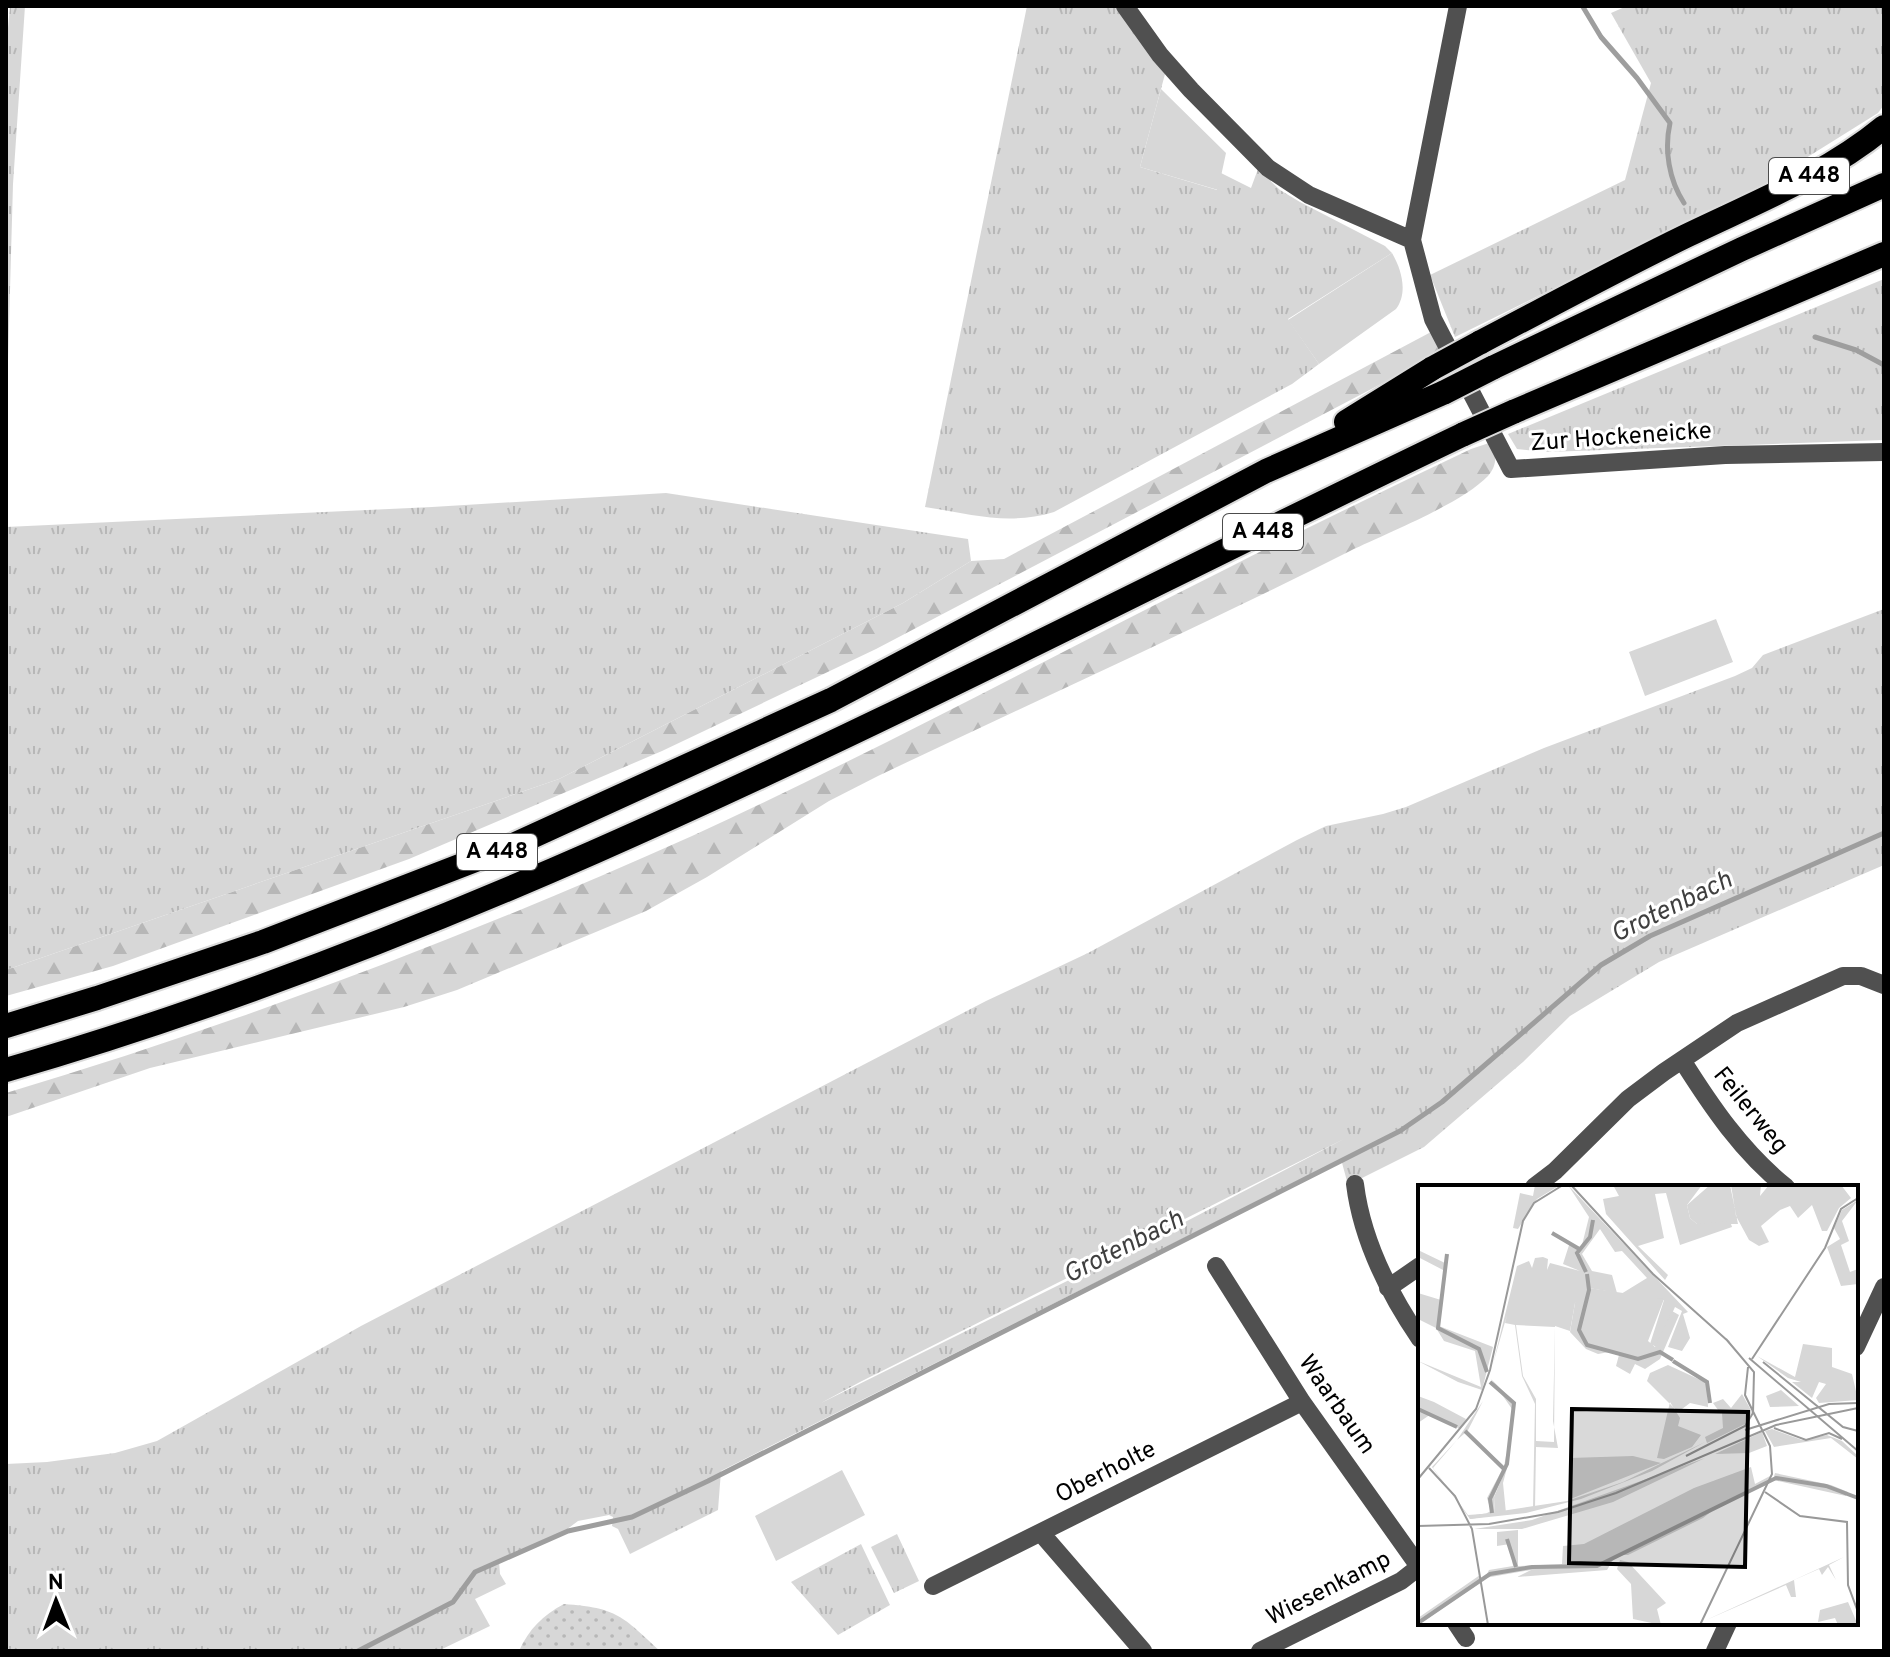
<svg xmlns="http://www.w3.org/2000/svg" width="1890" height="1657" font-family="Overpass,sans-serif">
	<defs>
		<pattern id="grass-tufts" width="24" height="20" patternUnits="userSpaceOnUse" patternTransform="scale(2)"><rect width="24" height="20" fill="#d7d7d7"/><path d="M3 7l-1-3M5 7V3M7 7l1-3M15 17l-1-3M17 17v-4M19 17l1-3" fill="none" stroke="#b7b7b7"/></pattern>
		<pattern id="forest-firs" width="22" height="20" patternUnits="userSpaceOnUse" patternTransform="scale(2)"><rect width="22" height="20" fill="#d7d7d7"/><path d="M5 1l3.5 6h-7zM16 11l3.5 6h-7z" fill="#b7b7b7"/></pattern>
		<pattern id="garden-dots" width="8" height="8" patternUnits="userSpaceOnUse" patternTransform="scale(2)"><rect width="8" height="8" fill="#d7d7d7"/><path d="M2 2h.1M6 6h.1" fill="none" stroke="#b7b7b7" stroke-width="1.8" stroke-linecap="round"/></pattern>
	</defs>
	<rect width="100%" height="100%" fill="#fff"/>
	<path fill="url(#grass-tufts)" fill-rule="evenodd" d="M10,6h15l-12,178 -7,248v-382z
		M1027,6h89l49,68 -25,93 77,23 4,-17 30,15 7,-19 22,21 20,12 85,44 7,7 -104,66 31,45 -27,20 -238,128c-46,14 -83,2 -129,-5z
		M1627,6h257v99l-6,8 -115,72 -308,152 -25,-62 195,-95 26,-97 -40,-70z
		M1884,279v161l-338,12 -29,-3 -9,-15z
		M666,493l302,46 3,22 -68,42 -344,176 -553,191v-443l426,-20z
		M1884,609v256l-225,97 -89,54 -47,46 -99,85 -76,38 -7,-26 -620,312 -3,39 -88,44 -12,-25 -6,-3 1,-9 -4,-2 -31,6 -16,12 -63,28 1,13 6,10 -31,15 15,27 -52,25h-432v-187l41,-2 68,-9 42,-12 204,-115 625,-325 102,-48 209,-113 29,-14 57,-12 23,-7 138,-59 191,-72 17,-8 11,-13zM1344,1139l-180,94 -343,170 39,-21z
		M897,1534l22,47 -25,12 -23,-46z
		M861,1544l29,61 -52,30 -47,-53z"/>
	<path fill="url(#forest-firs)" d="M1431,332l9,21 -564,296 -214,102 -253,108 -296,107 -107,30v-26l553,-191 344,-176 68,-42 33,-2z
		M1492,442c5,12 5,24 -4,34 -27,28 -101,57 -138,75 -156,79 -315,150 -472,225l-49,25 -122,76 -61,34 -189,79 -53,17 -254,61 -144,49v-24c234,-70 463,-157 686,-257 183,-84 360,-180 540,-270 79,-40 159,-79 239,-117z"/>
	<path fill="url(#garden-dots)" d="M564,1604c54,4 58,12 96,47h-141c10,-22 24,-36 45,-47z"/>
	<path fill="#d7d7d7" d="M1161,89l65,64 -8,37 -78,-23z
		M1392,253c10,17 16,40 4,56l-77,55 -31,-44z
		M1716,619l17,43 -88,34 -16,-44z
		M842,1470l23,45 -89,46 -21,-45z"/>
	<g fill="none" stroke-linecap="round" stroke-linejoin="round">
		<path stroke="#9e9e9e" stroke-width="5" d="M1583,7l18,30 36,41 33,45c-6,27 -1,57 14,80
			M1815,337l41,13 28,15
			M358,1651l95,-49 22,-30 93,-41 64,-14 76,-36 692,-350 42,-29 159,-137 49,-29 234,-103"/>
		<defs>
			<path id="highway" d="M1479,343c69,-36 137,-73 207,-107 68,-33 140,-61 198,-109
				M1492,368l250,-119 142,-64
				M1513,412l371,-158
				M1346,422l87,-54
				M6,1026l91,-28 166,-56 246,-95 322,-147 435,-229 179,-79
				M6,1070c513,-148 979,-407 1458,-636"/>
		</defs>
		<use href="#highway" stroke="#dbdbdb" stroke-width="28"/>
		<path stroke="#505050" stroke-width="18" d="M1125,6l35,49 31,35 77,78 41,27 103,45
			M1458,6l-46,234 21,79 78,150 214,-14 159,-3
			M1682,1060c29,46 60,92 104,127
			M1355,1184c7,57 33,108 65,155
			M1534,1187l21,-16 73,-72 36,-27 73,-49 106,-47h18l23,9
			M1216,1266l86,136 118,166
			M1388,1288l32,-22
			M1856,1347l28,-60
			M1041,1533l102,118
			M933,1586l369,-184
			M1456,1623l10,15
			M1260,1651l141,-70 18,-14
			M1715,1651l13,-28"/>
		<use href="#highway" stroke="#000" stroke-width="24"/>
		<defs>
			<path id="highway-bridge" d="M1433,368l46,-25
				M1445,392l47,-24
				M1464,434l49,-22"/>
		</defs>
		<use href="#highway-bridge" stroke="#dbdbdb" stroke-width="28" stroke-linecap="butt"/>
		<use href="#highway-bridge" stroke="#000" stroke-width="24"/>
	</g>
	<g text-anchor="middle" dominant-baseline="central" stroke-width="6" stroke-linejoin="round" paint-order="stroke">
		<g fill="#fff" stroke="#4c4c4c" stroke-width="2">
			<rect x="1769" y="158" width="80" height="36" rx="6"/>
			<rect x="1223" y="514" width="80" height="36" rx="6"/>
			<rect x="457" y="834" width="80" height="36" rx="6"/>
		</g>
		<g font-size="22" font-weight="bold" fill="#000">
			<text x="1809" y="176">A 448</text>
			<text x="1263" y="532">A 448</text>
			<text x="497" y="852">A 448</text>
		</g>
		<g font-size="24" fill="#000" stroke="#fff">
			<text transform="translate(1621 438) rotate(-4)">Zur Hockeneicke</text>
			<text transform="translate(1750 1111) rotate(51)">Feilerweg</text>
			<text transform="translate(1336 1405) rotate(55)">Waarbaum</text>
			<text transform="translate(1106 1473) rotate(-27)">Oberholte</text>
			<text transform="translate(1329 1589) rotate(-27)">Wiesenkamp</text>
		</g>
		<g font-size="26" font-style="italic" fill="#3f3f3f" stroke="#fff">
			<text transform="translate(1672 908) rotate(-26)">Grotenbach</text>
			<text transform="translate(1124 1248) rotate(-27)">Grotenbach</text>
		</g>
	</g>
	<g transform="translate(1418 1185)">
		<rect width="440" height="440" fill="#fff"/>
		<path d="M117,0h25l-23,14 -19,30 -5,-1 7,-35 13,3zM150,0l120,127 -5,2 7,24 -8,13 -14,-4 14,-36 -7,-4 -18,40 -7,-3 14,-44 -43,-6 26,-16 -25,-27 -7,1 -15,-23 -18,25 10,17 20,4 5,18 -28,-5 -2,10 -12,5 -5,28 -15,-5 -2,95 5,27 -22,-1 -1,62 -65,10 -38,-52 25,-27 -24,28 35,47 27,-2 -1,-16 14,-33 -5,19 3,30 27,-5 2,-104 -13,-28 -7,-51 -10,-2 2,-8 -14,49 24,-98 12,-5 3,7 3,-10 8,-1 5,2 -1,11 3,-7 30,8 -17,-7 7,-22 11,7 8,-32zM98,140l39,2 -1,115 -18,-1v-42l-13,-23zM292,0h20l8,39h-41l-7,-6 -3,-13zM313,0h30l-1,11 9,-11h72l10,13 -12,10 -12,23h-5l-10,-26 -14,13 -8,-12 -10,4 -19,16 8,16 -10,4 -10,-6 -13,-24zM440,15l-16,21 7,20 -8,4 9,27 8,-3v15l-17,2 -14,-39 13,-8 -6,-11 8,-18zM0,65l27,13 3,-8 -9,71 54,21 -11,43 -24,-8 -40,-21 63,26 -6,-36 -31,-10 -8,-13 -18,-9v-26l23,7 4,-29 -27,-14zM385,159l29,4v19l20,7 6,26 -39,3 -3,-5 10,-14 -7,-2 -7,16 -20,-16h9l-13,-4 -31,-22 38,21zM250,180l39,18 1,24 -18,-4 -12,9 -31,-31 3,-8zM73,194l24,24 -7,57 4,-51zM324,209l10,18 -5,11 -40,20 -2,-6 18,-9 -1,-15 5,-3h-9l-5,-7 10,-4 8,9zM0,211l16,6 32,17 -6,10 -29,-15 -13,9zM252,217l10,16 -2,8 23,9 -9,12 -28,12 -7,-1zM354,244l30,11 25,-5 15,6 16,15v3l-27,-21 -57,9 -9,-16zM344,247l5,14 -18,7 -34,1zM215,271l28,7 -93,37 2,-42zM333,282l4,17 15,-8 -3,9 -42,16 -22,17 -75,37h-12l-9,15 -90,7 14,-7 -46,8 4,-8 24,-4 -3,-22 -13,2v-14l21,-2v36l44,-2 1,-18 21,-2 110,-56zM357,288l56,12 17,7 -2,4 -73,-16zM426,372l-15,8 7,15 -8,-13 -6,8 -3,-6 -25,11 2,17h-5l-5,-12 -82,36zM62,390l1,7 -63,43v-7z" fill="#d7d7d7" fill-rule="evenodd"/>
		<path d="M195,0h89l-15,20 3,13 7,6 33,-3 2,6 -52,18 -14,-52 -11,1 9,44 -26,8 30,29 -3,5 -59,-66 -3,-15 16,-3zM171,103l75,11 -16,42 7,6 17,-36 7,4 -19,44 -15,10 -10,-5 -5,10 -14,-8 3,-11 -4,-4 -17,3 -12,-5 -16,-17 5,-29 4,-8 8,2zM363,205l18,16 -29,1 -4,-11zM65,216l-16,31 37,34 2,-10 2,4 -14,37 1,17h-10l6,-3 -4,-13 16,-30 -38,-35 -8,7zM287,257l-53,29 -71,28 -55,14 -56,6 -1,-3 98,-15 56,-19zM287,273l-92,44 -91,27h-48l58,-9z" fill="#d7d7d7"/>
		<path d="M202,375l8,2 38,41 -9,6 4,16 -28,-6 -2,-35 -14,-15z" fill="#d7d7d7"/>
		<path d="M430,417l10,23h-20l-3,-7 -17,4 2,-12z" fill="#d7d7d7"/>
		<path fill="none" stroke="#9e9e9e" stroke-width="4" d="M134,48l29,17M29,69l-9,74 41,21 8,23M168,87l-9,-19 13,-16 3,-17M169,89l2,16 -10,40 8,15 51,14 22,-7 13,8M255,176l34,21 3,21M72,197l24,21 -7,61 -17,35 2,14M0,224l39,18M47,246l39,38M89,354l9,28M0,438l72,-49 42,-7 65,-1 179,-88 50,8 32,12"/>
		<path fill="none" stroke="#999" stroke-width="2" d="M153,0l82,89 76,68M331,173l109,93M334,174l73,-111 16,-39 17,-11M345,177l80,65 15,4M356,243l32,12 23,-7 13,6M327,245l84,-26 29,-1M268,271l59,-30 8,-13 1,-41 -28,-33M11,283l26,28 17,33 16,96M0,294l58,-70 14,-39 33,-149 11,-18 29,-18M347,307l35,24 47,6 1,63 10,27M0,341l71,-2 69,-12 58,-19 160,-68 82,-17M282,440l72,-151 -2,-28 -25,-51 3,-28"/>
		<path fill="#000" fill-opacity="0.15" stroke="#000" stroke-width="4" d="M154,224l176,3 -3,155 -176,-4z"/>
		<rect width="440" height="440" fill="none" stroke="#000" stroke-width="4"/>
	</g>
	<rect width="1890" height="1657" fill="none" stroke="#000000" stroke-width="16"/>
	<g transform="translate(56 1601) rotate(359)" stroke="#ffffff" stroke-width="6" paint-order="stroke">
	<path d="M0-6L14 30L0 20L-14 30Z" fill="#000000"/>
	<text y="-12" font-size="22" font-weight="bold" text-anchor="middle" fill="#000000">N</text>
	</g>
</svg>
